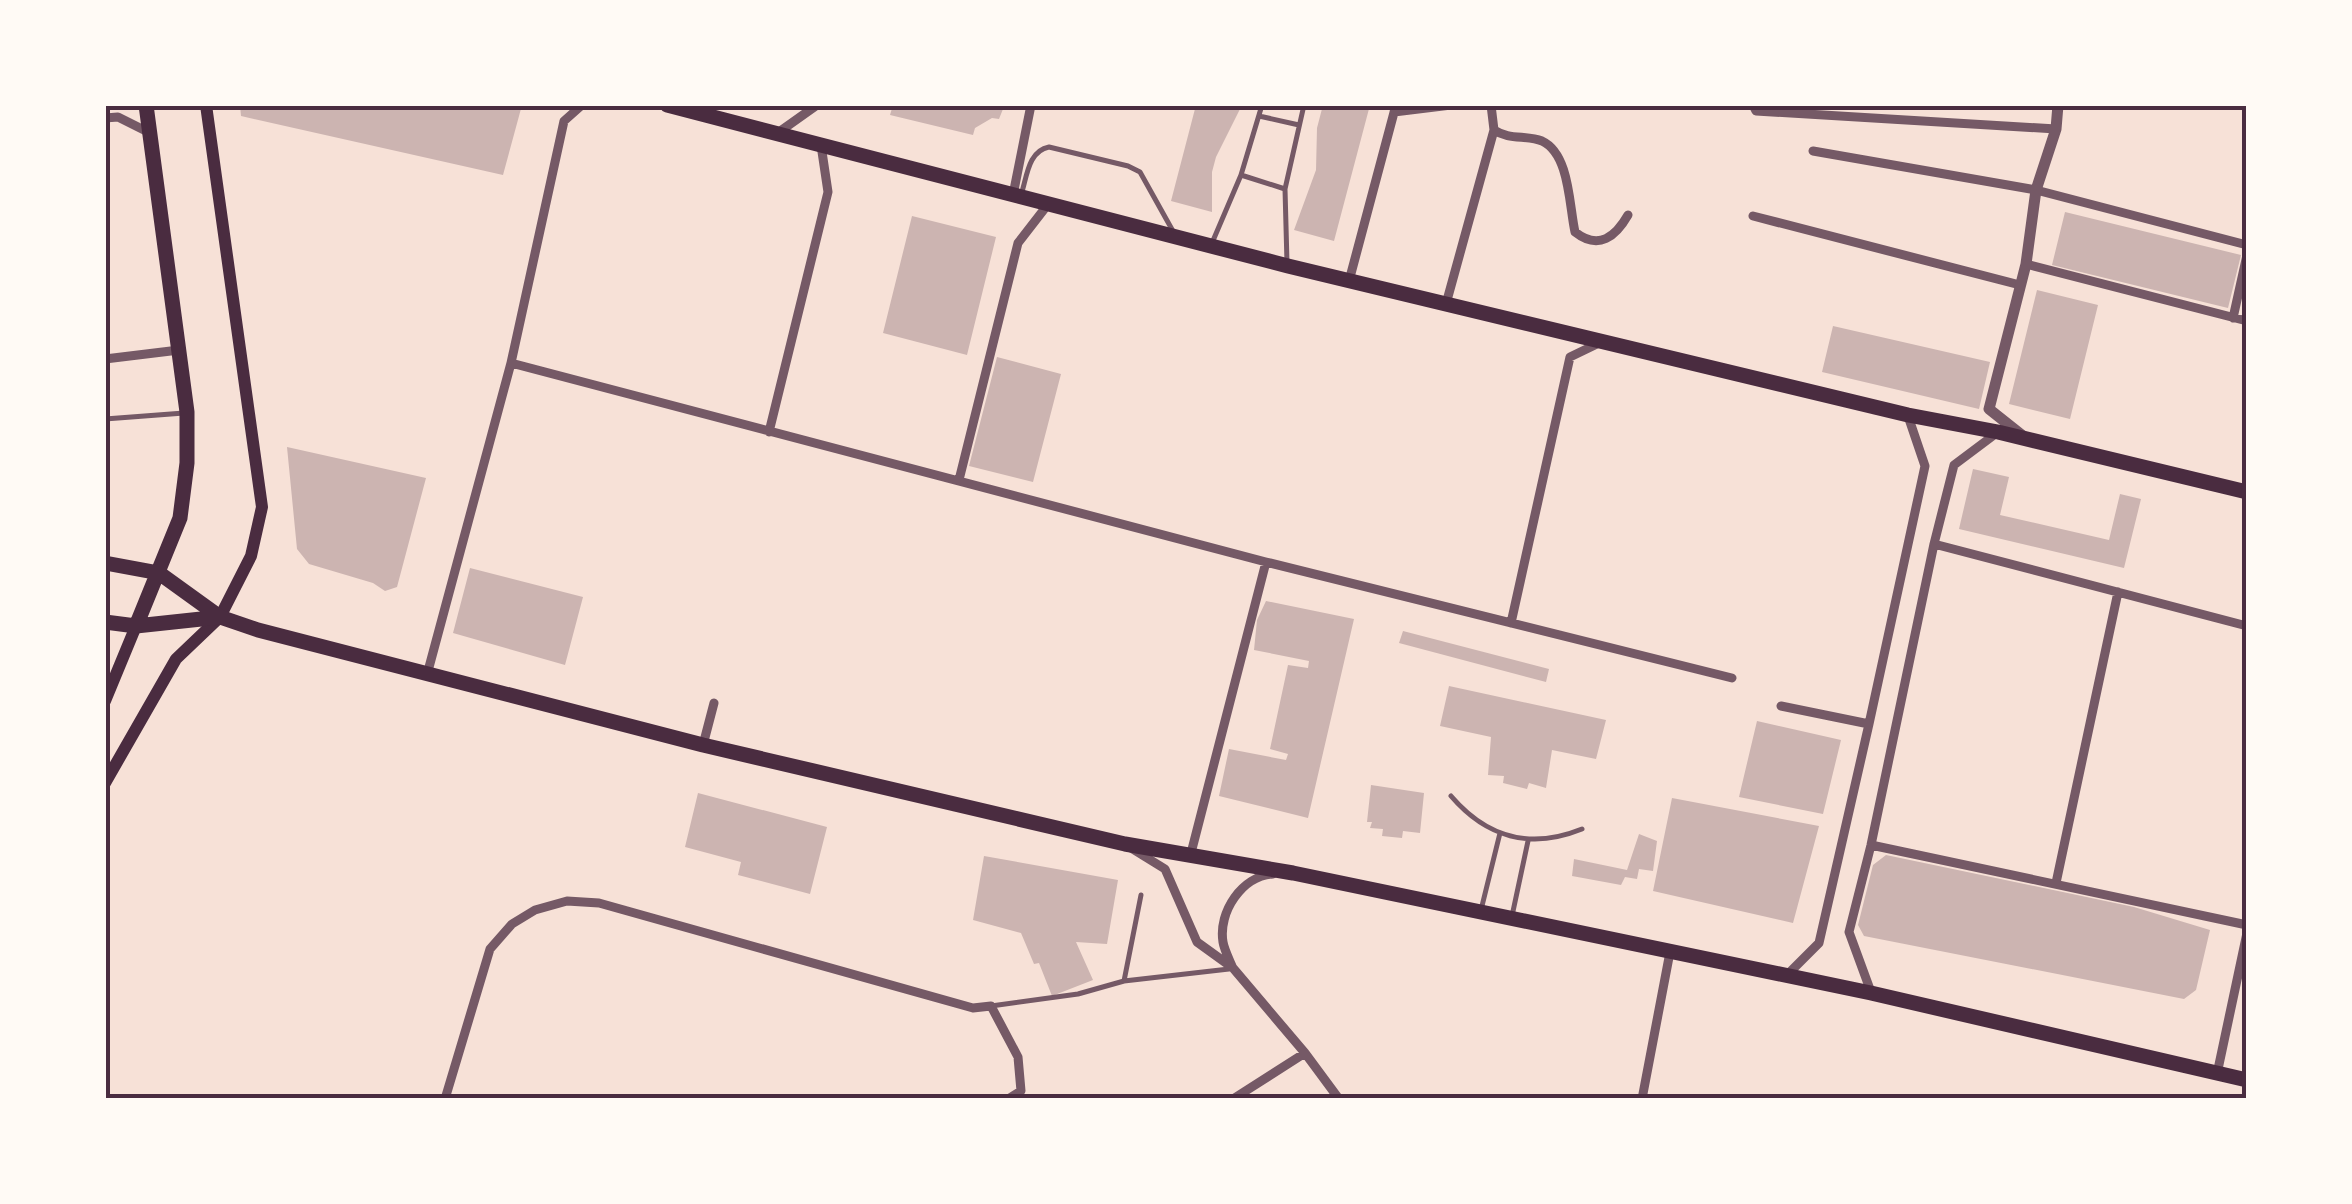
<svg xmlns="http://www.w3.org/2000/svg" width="2352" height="1204" font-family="'Exo 2',sans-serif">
	<rect width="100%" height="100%" fill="#f7e1d7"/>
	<path fill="#ccb4b1" d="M240,105h282l-19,70 -262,-59z
		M893,105h100l10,4 -4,10 -7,-1 -17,10 -2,7 -83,-20z
		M1196,105h46l-26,52 -4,15v40l-41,-11z
		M1323,105h47l-36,136 -40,-11 22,-60 1,-42z
		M2065,212l176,43 -13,53 -176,-43z
		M912,216l84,21 -29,118 -84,-22z
		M2037,290l61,15 -28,114 -61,-15z
		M1833,326l157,36 -11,47 -157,-37z
		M997,357l64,17 -28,108 -64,-16z
		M287,447l139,31 -29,109 -12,4 -12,-8 -64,-19 -12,-15z
		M1973,469l36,8 -9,38 109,25 11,-46 21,5 -17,69 -165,-39z
		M470,568l113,29 -18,68 -112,-32z
		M1266,601l88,18 -46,199 -89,-22 10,-47 57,11 2,-6 -18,-5 18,-84 20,3 1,-7 -55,-11 3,-30z
		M1403,631l146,38 -3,13 -147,-39z
		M1449,686l157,34 -10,39 -44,-9 -6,38 -17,-5 -2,6 -24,-6 1,-7 -16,-1 3,-38 -51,-11z
		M1757,721l84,19 -18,74 -84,-17z
		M1371,785l53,8 -4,40 -17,-2 -1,7 -20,-2 1,-7 -13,-1 2,-6h-5z
		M698,793l129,34 -17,67 -72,-19 3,-13 -56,-15z
		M1672,798l147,28 -26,97 -140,-32z
		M1639,834l18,7 -4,30 -14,-2 -2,10 -12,-2 -4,8 -49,-9 2,-17 53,11z
		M1886,855l248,52 76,23 -14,60 -12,9 -320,-63 -6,-11 15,-60z
		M984,856l134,24 -11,64 -31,-2 17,38 -41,16 -13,-33 -5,1 -13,-31 -48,-13z"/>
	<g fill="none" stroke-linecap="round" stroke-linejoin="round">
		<path stroke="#755966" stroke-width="5" d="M1259,116l40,9
			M1241,175l44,14
			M1021,195c6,-18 7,-44 28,-48l79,19 12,6 34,61
			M1212,243l29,-68 21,-70
			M1287,263l-2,-74 19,-84
			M105,419l79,-6
			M1451,796c35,41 79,54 131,33
			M1481,910l19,-77
			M1512,916l16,-75
			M1124,981l17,-86
			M991,1006l87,-12 46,-13 105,-12"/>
		<path stroke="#755966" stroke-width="9" d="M1491,105l3,25c15,10 32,5 48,11 28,13 27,65 33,91 24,19 41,4 53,-17
			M1753,105l3,6 300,18
			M1394,112l57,-7
			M105,118l13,-1 30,15
			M779,132l38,-27
			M1813,151l223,39 211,55
			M1013,195l18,-90
			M1753,216l267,69
			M2026,264l221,57
			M1349,281l47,-176
			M1446,304l48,-174
			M2233,318l14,-63
			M105,359l74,-9
			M511,363l755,199 466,116
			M769,432l59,-240 -7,-47
			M959,480l59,-237 31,-40
			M1934,544l313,82
			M1511,623l59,-266 29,-14
			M428,671l83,-308 53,-242 18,-16
			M1781,706l88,18
			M703,745l11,-42
			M1871,845l376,80
			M1131,848l34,21 32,73 36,26 72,85 34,46
			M1190,857l76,-295
			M2056,883l62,-291
			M1232,966c-3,-7 -8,-17 -9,-24 -5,-30 19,-66 50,-68
			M1787,975l32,-32 50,-219 56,-258 -17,-50
			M1871,992l-22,-60 22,-87 63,-301 20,-79 44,-33
			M2217,1074l30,-141
			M445,1099l45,-150 22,-25 23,-14 32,-9 32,2 374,105 18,-2 27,51 3,34 -13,8
			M1233,1099l72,-46
			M1642,1099l28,-147"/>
		<path stroke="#755966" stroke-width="11" d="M2023,436l-34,-27 37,-145 10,-74 20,-61 2,-24"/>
		<path stroke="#4a2c40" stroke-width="12" d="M105,701l31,-75
			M105,783l71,-124 44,-42 31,-61 11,-49 -56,-402"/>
		<path stroke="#4a2c40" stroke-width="15" d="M667,105l621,161 620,149 90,17 249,60
			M105,563l54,10 61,44 38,13 445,115 422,99 168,29 578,120 376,87
			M105,622l31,4 84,-9
			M136,626l44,-108 7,-55v-51l-41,-307"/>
	</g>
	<rect width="2352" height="1204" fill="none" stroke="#fffaf5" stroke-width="215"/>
	<rect x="108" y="108" width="2136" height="988" fill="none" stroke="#4a2c40" stroke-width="4"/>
</svg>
